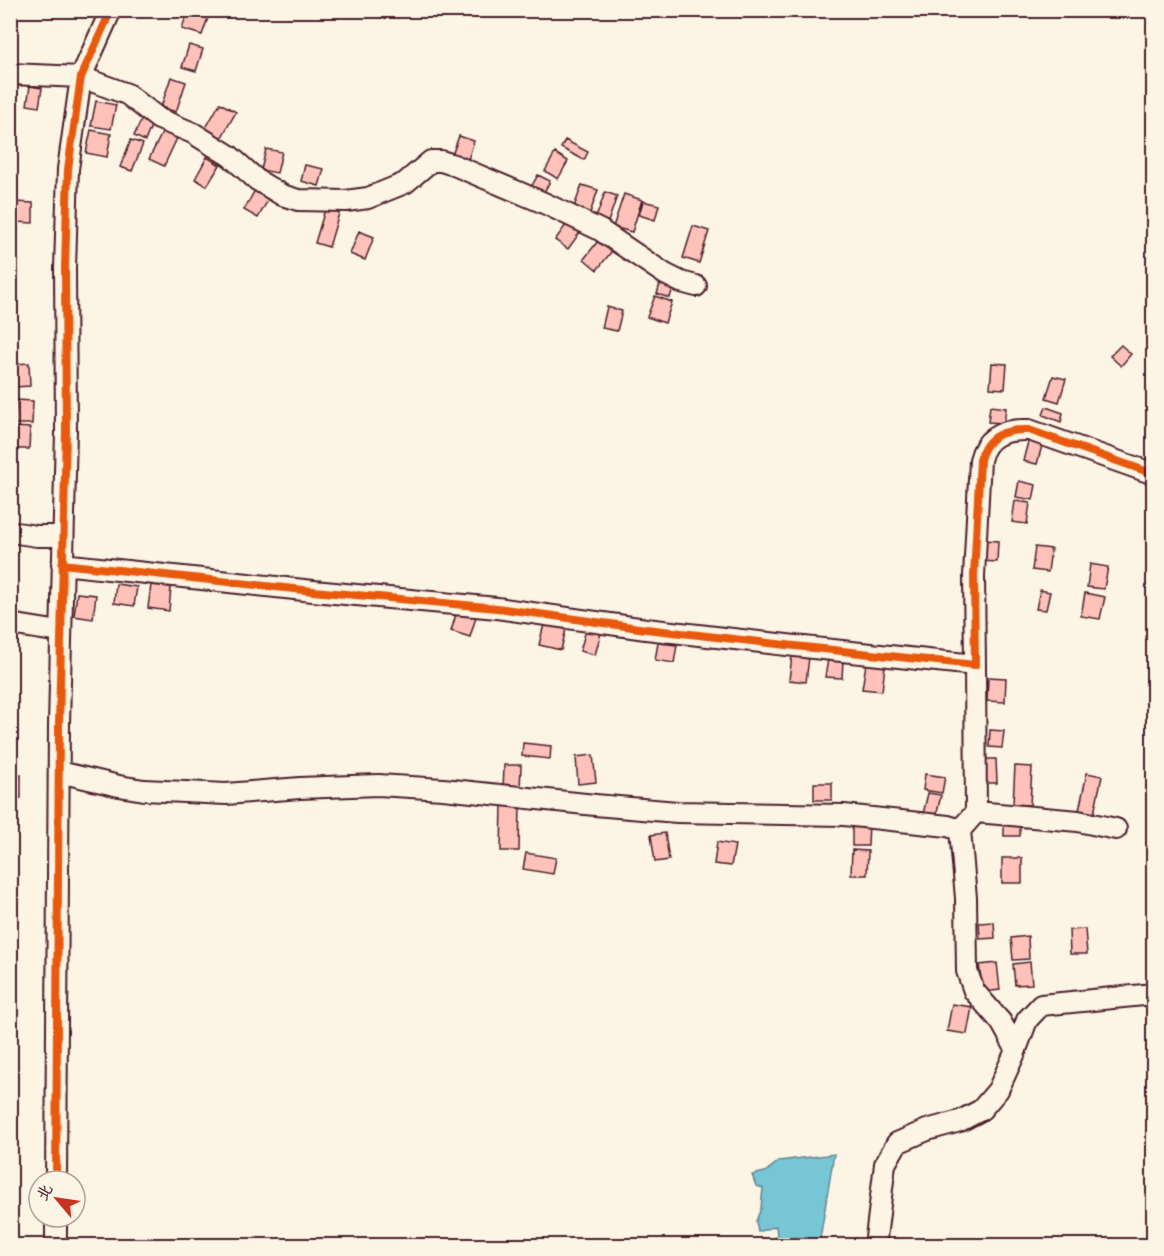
<svg xmlns="http://www.w3.org/2000/svg" width="1164" height="1256" font-family="Sriracha,'LXGW WenKai TC',sans-serif">
	<rect width="100%" height="100%" fill="#fcf5e5"/>
	<filter id="ink" filterUnits="userSpaceOnUse"><feTurbulence type="fractalNoise" baseFrequency=".0167" numOctaves="2"/><feDisplacementMap in="SourceGraphic" scale="12" xChannelSelector="R" yChannelSelector="G"/><feConvolveMatrix kernelMatrix="1 2 1 2 8 2 1 2 1" color-interpolation-filters="sRGB"/></filter>
	<g filter="url(#ink)">
		<path fill="#77c6d5" stroke="#658391" stroke-width="1.5" d="M834,1154l-15,91h-53l11,-9 -1,-10 -18,6 -2,-11 5,-13 2,-20 -7,-2 -4,-11 13,-3 14,-11z"/>
		<path fill="#fec2bb" stroke="#4a1f2b" stroke-width="1.5" d="M188,10h17l5,2 -8,23 -20,-6z
			M189,45l14,4 -7,22 -14,-4z
			M171,77l15,5 -10,30 -15,-5z
			M30,86l12,2 -3,19 -12,-2z
			M96,101l20,4 -5,24 -20,-3z
			M220,103l16,9 -17,30 -16,-9z
			M144,114l10,5 -9,22 -11,-5z
			M164,129l14,7 -14,30 -15,-7z
			M91,130l20,4 -4,23 -21,-4z
			M459,136l15,5 -7,22 -16,-5z
			M131,140l12,4 -11,27 -12,-4z
			M565,140l23,12 -4,8 -23,-12z
			M266,149l16,3 -5,21 -16,-3z
			M555,153l13,8 -10,18 -13,-8z
			M207,157l13,8 -13,21 -12,-7z
			M305,165l19,4 -5,17 -18,-5z
			M538,175l12,6 -8,15 -12,-7z
			M582,185l16,5 -8,23 -16,-6z
			M255,190l14,8 -11,20 -14,-8z
			M605,192l12,4 -9,26 -12,-4z
			M624,194l18,6 -10,32 -19,-5z
			M643,201l16,4 -4,15 -16,-5z
			M15,202l18,1v20l-18,-1z
			M326,206l14,4 -11,37 -14,-4z
			M569,221l12,10 -13,18 -13,-9z
			M693,226l16,5 -10,32 -16,-5z
			M359,231l15,6 -9,23 -15,-6z
			M598,241l14,10 -15,19 -13,-11z
			M661,280l13,4 -4,14 -13,-4z
			M655,296l17,6 -7,21 -18,-6z
			M607,307l15,4 -5,20 -15,-3z
			M1121,345l10,9 -10,12 -11,-10z
			M29,363l1,23 -16,1v-23z
			M992,363l15,1 -2,25 -15,-1z
			M1053,376l13,3 -7,23 -13,-4z
			M16,400l17,1 -1,23h-17z
			M990,406l16,2 -2,15 -16,-1z
			M1046,407l17,6 -2,9 -18,-7z
			M15,427l15,1 -1,21h-15z
			M1029,438l14,4 -6,22 -14,-3z
			M1019,481l17,4 -3,15 -17,-3z
			M1015,501l15,2 -3,21 -15,-2z
			M983,540l15,1 -1,21 -16,-1z
			M1035,547l16,2 -3,23 -16,-2z
			M1090,564l18,3 -4,22 -17,-2z
			M116,584l21,3 -3,19 -20,-3z
			M151,585l20,2 -2,24 -21,-3z
			M1040,590l10,2 -4,18 -10,-1z
			M77,593l19,2 -3,24 -19,-3z
			M1085,593l20,4 -5,22 -19,-3z
			M457,611l19,6 -6,20 -19,-6z
			M544,624l22,5 -5,21 -22,-5z
			M586,630l15,3 -6,22 -15,-4z
			M658,643l19,2 -3,18 -19,-3z
			M792,656l17,1 -3,25 -17,-2z
			M828,659l15,1 -1,18 -17,-1z
			M866,664l19,2 -3,25 -20,-2z
			M988,677l18,1 -1,24 -18,-1z
			M990,730l14,1 -2,17 -13,-1z
			M523,743l28,3 -1,13 -28,-3z
			M593,755l3,27 -18,2 -2,-27z
			M980,759h16l1,24h-17z
			M504,765h17l-1,26h-17z
			M1015,766l17,1 -2,38 -17,-1z
			M1087,773l15,3 -9,42 -15,-3z
			M925,774l20,3 -3,16 -19,-3z
			M10,775h11v23l-11,1z
			M814,783h18v17h-18z
			M928,793l13,2 -5,22 -13,-3z
			M502,805h18l-1,46h-18z
			M1004,819h16v17h-16z
			M852,822h17l-1,24h-16z
			M665,833l4,27 -14,2 -4,-27z
			M717,842l18,3 -4,21 -17,-2z
			M852,850l16,1 -1,24h-16z
			M526,853l30,5 -3,16 -30,-5z
			M1002,858h20v25h-20z
			M994,922l1,16 -15,1 -1,-16z
			M1085,929l2,25h-17l-1,-24z
			M1028,936l1,23 -16,1 -2,-22z
			M1030,962l2,22 -17,1 -2,-21z
			M997,963l3,27 -17,2 -4,-27z
			M952,1004l20,3 -5,27 -20,-3z"/>
		<g fill="none" stroke-linecap="round" stroke-linejoin="round">
			<defs>
				<path id="minor" d="M10,74l71,3 46,17 32,25 34,14 37,23 27,24 25,15 16,5 48,1 22,-3 37,-15 26,-22h10l13,4 90,38 56,27 65,44 16,8 15,4
					M10,532l27,4h25
					M62,564l251,27 184,17 149,21 158,18 171,18 -1,-89 6,-116c6,-25 25,-31 49,-30l125,44
					M10,624l50,8
					M975,665l1,147 -16,18 6,68 1,73 7,20 27,31 15,27
					M59,772l60,14 25,4 82,4 74,-6 78,-3 65,4 152,16 82,7 167,3 104,11 12,4
					M976,812l102,9 38,8
					M56,1181l3,-456 7,-294 -1,-163 3,-99 13,-92 30,-67
					M56,1246v-29
					M875,1246l10,-82 12,-21 30,-13 33,-9 21,-11 17,-20 16,-35 13,-35 14,-15 113,-11"/>
			</defs>
			<use href="#minor" stroke="#4a1f2b" stroke-width="24"/>
			<use href="#minor" stroke="#fcf5e5" stroke-width="20"/>
			<defs>
				<path id="cycleway" d="M62,564l251,27 184,17 149,21 158,18 171,18 -1,-89 6,-116c6,-25 25,-31 49,-30l125,44
					M56,1181l3,-456 7,-294 -1,-163 3,-99 13,-92 30,-67"/>
			</defs>
			<use href="#cycleway" stroke="#fcf5e5" stroke-width="11"/>
			<use href="#cycleway" stroke="#e8590c" stroke-width="8"/>
		</g>
	</g>
	<rect width="1164" height="1256" fill="none" stroke="#fcf5e5" stroke-width="36"/>
	<rect x="18" y="18" width="1128" height="1220" fill="none" stroke="#4a1f2b" stroke-width="2" filter="url(#ink)"/>
	<g transform="translate(57 1199) rotate(299)"><circle r="28" fill="#fcf5e5" stroke="#b59f9b" stroke-width="1.5"/>
	<path d="M0-4.5L10 22L0 15L-10 22Z" fill="#c8321e"/>
	<text y="-9" font-size="16" font-weight="bold" text-anchor="middle" fill="#4a1f2b">北</text>
	</g>
</svg>
